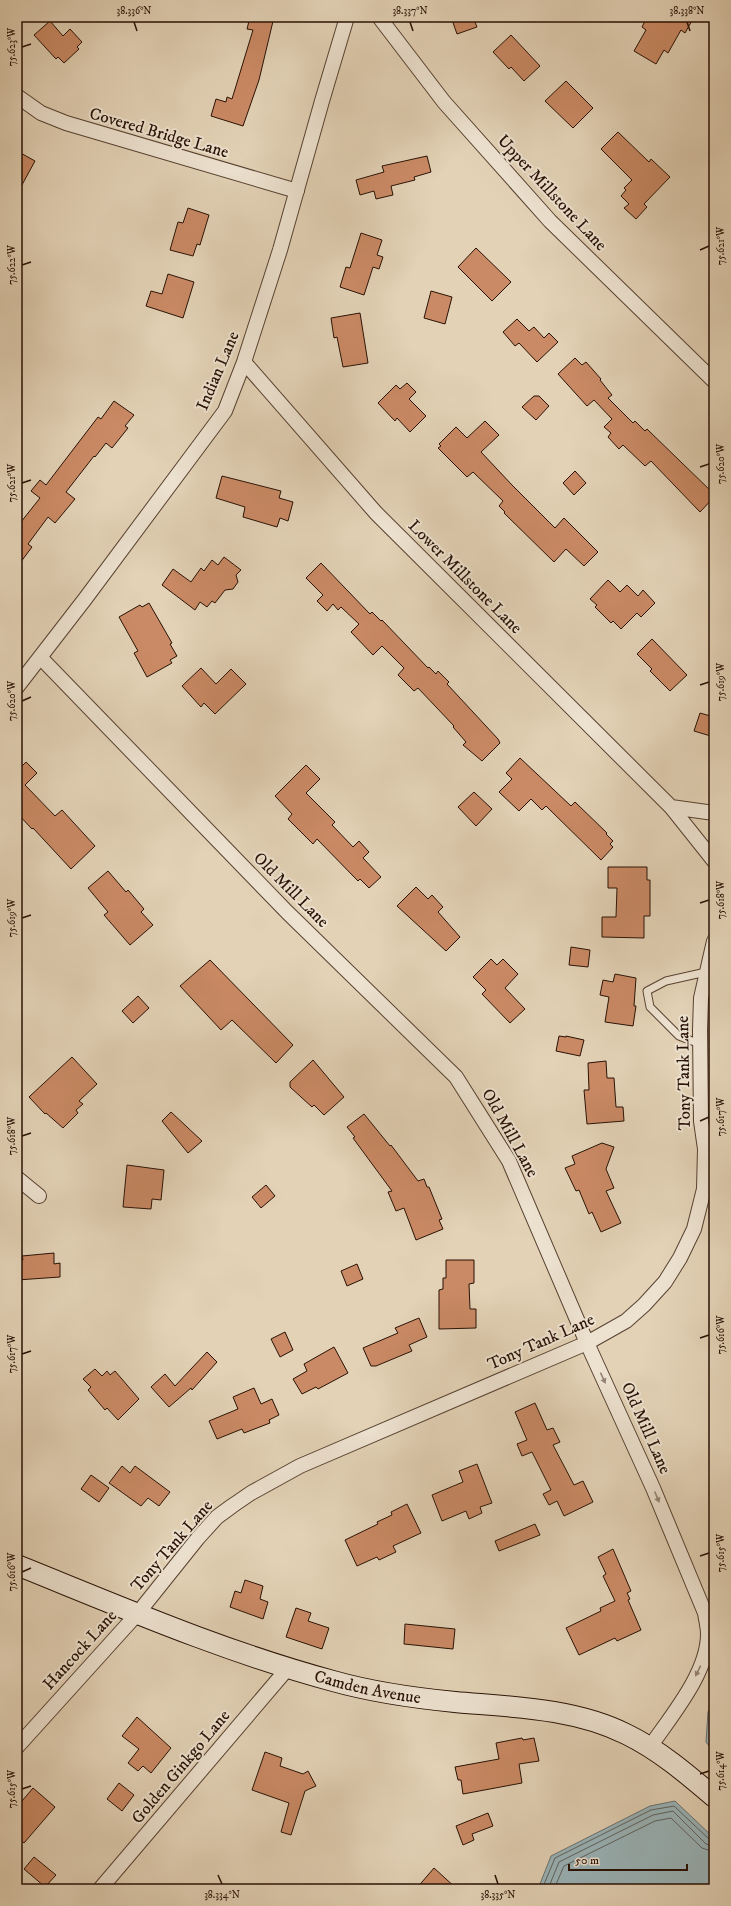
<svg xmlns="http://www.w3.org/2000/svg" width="731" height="1906" font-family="'IM FELL DW Pica',serif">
	<rect width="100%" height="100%" fill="#e3d2b6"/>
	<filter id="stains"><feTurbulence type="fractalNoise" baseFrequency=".005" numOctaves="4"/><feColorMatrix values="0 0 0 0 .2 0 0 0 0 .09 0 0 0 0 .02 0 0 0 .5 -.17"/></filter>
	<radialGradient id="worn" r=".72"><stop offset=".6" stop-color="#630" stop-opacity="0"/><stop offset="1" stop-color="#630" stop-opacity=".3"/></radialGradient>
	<path fill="#9ab5ba" stroke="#6c7372" d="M714,1698v54l-8,-10 2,-30z
		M675,1801l39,37v51h-176l13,-33 99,-50z"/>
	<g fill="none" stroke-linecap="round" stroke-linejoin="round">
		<path stroke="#616360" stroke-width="1" d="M542,1889l13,-31 96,-48 23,-4 36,34 4,1
			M548,1889l11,-27 94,-47 20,-4 33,33 8,2
			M554,1889l10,-23 91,-45 16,-3 31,30 12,4"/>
	</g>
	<path fill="#ca8a65" stroke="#281105" d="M250,17h24l-15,63 -16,46 -32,-10 5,-17 10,3 1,-5 5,2 21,-69 -6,-1z
		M451,17h22l4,10 -20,7z
		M647,17h47l-9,16 -4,-3 -13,23 -4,-3 -8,14 -22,-13 12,-21 -4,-3z
		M50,21l13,15 7,-7 12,13 -5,5 2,2 -15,14 -6,-6 -2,2 -22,-24z
		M511,35l29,31 -16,15 -13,-14 -2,2 -16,-17z
		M566,81l27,27 -20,20 -28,-27z
		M618,132l31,30 2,-3 19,18 -26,27 3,3 -11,12 -12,-11 5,-4 -8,-8 5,-6 -2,-2 8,-8 -31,-31z
		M17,151l18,10 -18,33z
		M427,156l4,16 -17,5 1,3 -24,6 2,9 -17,4 -2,-8 -14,4 -4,-15 28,-8 -2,-6z
		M188,208l21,7 -9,30 -3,-1 -4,12 -23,-6 8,-28 5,1z
		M361,233l21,7 -5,15 6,2 -4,12 -6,-2 -9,28 -24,-8 6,-20 4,1z
		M476,248l35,34 -19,19 -34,-34z
		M168,274l26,8 -11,36 -37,-12 5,-15 11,3z
		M431,291l21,6 -7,27 -21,-6z
		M360,313l8,50 -25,4 -6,-30 -3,1 -3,-20z
		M517,319l12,12 5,-4 10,11 5,-5 9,9 -21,20 -18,-19 -4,3 -12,-14z
		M575,358l7,7 4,-3 15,17 -1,1 12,15 -4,3 25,25 2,-2 10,10 2,-2 67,65v3l-14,15 -49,-51 -6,5 -22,-21 -4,4 -11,-12 3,-4 -7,-6 8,-8 -18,-19 -7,6 -29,-32z
		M407,383l9,9 -7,7 17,17 -16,16 -13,-14 -2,3 -17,-18 18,-18 4,4z
		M534,396h5l10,10 -13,14 -14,-13z
		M114,401l20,14 -9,11 3,2 -16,20 -6,-5 -11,14 -1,-1 -28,36 9,7 -20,24 -7,-6 -20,27 4,3 -15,20v-40l23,-29 -9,-7 9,-11 6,5 52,-68 3,2z
		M485,421l14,14 -18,17 31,33 43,43 9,-10 34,34 -14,14 -18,-17 -12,13 -50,-49 1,-1 -6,-6 4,-5 -30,-29 -6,5 -29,-29 3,-2 -2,-2 17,-17 11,11z
		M575,471l11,12 -12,12 -11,-12z
		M222,476l59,15 -2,7 14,4 -5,19 -8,-3 -3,9 -34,-10 2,-10 -29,-9z
		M224,557l17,13 -5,5 2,7 -5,7 -8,1 -10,13 -3,-2 -5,6 -7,-5 -5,8 -33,-25 11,-16 18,13 10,-14 3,3 8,-11 6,5z
		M321,563l49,51 2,-2 9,9 1,-1 46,48 1,-1 7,7 2,-3 11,11 -2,2 51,55 2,4 -18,18 -19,-16 3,-3 -13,-15 1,-1 -36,-38 -4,3 -16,-16 6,-7 -22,-22 -9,9 -22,-23 8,-8 -18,-17 -3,3 -5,-6 -6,7 -10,-10 6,-6 -17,-17z
		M608,580l12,12 7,-7 11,11 5,-6 12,13 -14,14 -4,-4 -16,16 -8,-8 -2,2 -16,-16 2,-2 -7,-6z
		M149,603l23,40 -2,1 7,12 -7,4 2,3 -25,14 -13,-24 4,-2 -19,-34 21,-12 2,2z
		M652,639l35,36 -17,16 -20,-20 2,-2 -15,-15z
		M201,668l15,16 15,-15 15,15 -31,30 -11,-11 -3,4 -19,-21z
		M700,713l14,4v20l-20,-6z
		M520,758l51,48 4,-4 32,31 -1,1 7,7 -3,3 3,3 -12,13 -55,-54 -4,4 -11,-11 -12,12 -20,-19 13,-13 -6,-6z
		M26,762l11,11 -12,12 30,31 7,-6 33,36 -24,23 -38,-41 -1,1 -15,-16v-42z
		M306,765l14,14 -14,14 29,29 -3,3 21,22 6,-6 10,11 -6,6 18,19 -12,11 -9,-9 -2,2 -41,-42 -4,5 -25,-25 4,-5 -17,-18z
		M474,792l18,17 -16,17 -18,-19z
		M608,867h39v13h3v36h-6v22l-42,-1v-20h14l1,-29h-9z
		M108,871l18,21 2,-2 16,19 -3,3 12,13 -23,20 -26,-30 4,-3 -20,-24z
		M416,887l12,12 4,-4 11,12 -5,5 22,25 -14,14 -49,-45z
		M571,947l19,3 -2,17 -19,-2z
		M491,959l6,6 6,-6 15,15 -13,14 20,21 -15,14 -28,-29 4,-4 -13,-13z
		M210,960l83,85 -17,18 -44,-43 -11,10 -41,-44z
		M615,974l21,4 -2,28h2l-3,20 -28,-4 4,-25 -9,-2 3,-15 10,2z
		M138,996l11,12 -16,15 -11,-12z
		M559,1036l7,1v-1l18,4 -4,16 -24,-5z
		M72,1057l25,27 -18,17 4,3 -7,6 2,3 -15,15 -17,-15 -1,1 -16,-17z
		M313,1060l31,37 -20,18 -10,-10 -2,2 -22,-20v-5z
		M606,1061l1,17h7l2,29h7l1,14 -37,3 -3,-34h5l-1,-27z
		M171,1112l31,29 -14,12 -26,-32z
		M364,1114l26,32 1,-1 27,36 6,-2 3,8h2l13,32 -3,1 4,9 -27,11 -12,-32 -8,3 -8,-19 4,-1 -39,-53 2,-1 -8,-10z
		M602,1143l12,4 -8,22 8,19 -8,3 15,32 -20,9 -9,-20 -3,2 -10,-24 -3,1 -11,-23 10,-4 -3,-8z
		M127,1165l37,5 -3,30 -9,-1 -1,10 -28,-2z
		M266,1185l9,11 -14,12 -9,-11z
		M54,1253v11l6,-1v14l-43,3v-19l6,-1 -1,-4z
		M446,1260h28v23l-5,1 1,25h6v19l-37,1v-39l4,-1v-11h3z
		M357,1264l6,15 -16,7 -6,-15z
		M419,1318l8,19 -18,8 3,6 -36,15h-5l-8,-18 35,-15 -3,-5z
		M285,1332l8,18 -13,7 -9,-18z
		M334,1347l14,26 -30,16 -2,-2 -14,7 -9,-15 14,-8 -3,-7z
		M207,1352l10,10 -25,28 -1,-2 -22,19 -18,-20 14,-13 10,12z
		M95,1369l7,7 5,-5 3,4 5,-4 24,28 -21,21 -11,-12 -2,2 -17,-20 3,-3 -8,-8z
		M254,1388l7,16 11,-5 7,16 -10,5 1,3 -26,10 -2,-4 -25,10 -8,-18 29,-12 -5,-12z
		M535,1403l12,27 6,-2 7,14 -7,3 21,40 9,-4 10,21 -29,14 -7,-15 -8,4 -6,-11 8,-4 -19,-38 -10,4 -5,-12 10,-4 -12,-28z
		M477,1464l15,39 -12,4 2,6 -13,6 -3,-8 -24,10 -10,-26 31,-13 -4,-11z
		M122,1466l8,7 5,-7 35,26 -11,14 -11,-8 -7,8 -32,-23z
		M91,1475l18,13 -10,14 -18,-13z
		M407,1504l14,29 -28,13 3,6 -17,8 -2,-3 -20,9 -12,-26 33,-16 -1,-2 15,-7 -1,-3z
		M535,1524l5,11 -41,16 -4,-10z
		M613,1549l18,42 -4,2 3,6 -2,1 13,30 -24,11 -2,-3 -36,17 -13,-27 35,-17 -1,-3 15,-7 -12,-25 3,-2 -8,-17z
		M245,1580l18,6 -3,13 8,3 -5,17 -33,-12 5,-16 6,2z
		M296,1608l15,5 -3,8 21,7 -7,21 -36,-12z
		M405,1624l50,5 -2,20 -49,-5z
		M137,1717l34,31 -20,25 -8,-7 -5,5 -10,-8 11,-14 -17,-13z
		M522,1738l1,2 11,-2 5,23 -20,3 3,19 -59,11 -2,-14h-3l-3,-13 44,-8 -3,-16z
		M265,1752l17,6 -2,8 23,8 5,-3 8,15 -11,5 -14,44 -10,-3 8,-29 -37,-13z
		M119,1783l15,12 -12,16 -15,-12z
		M33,1788l22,19 -31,36 -7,-6v-30z
		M488,1813l5,13 -21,8 2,6 -11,5 -7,-19z
		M34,1857l22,18 -11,12 -21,-18z
		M434,1868l23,21h-41z"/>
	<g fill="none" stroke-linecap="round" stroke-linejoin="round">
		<defs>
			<path id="lane" d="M700,1044l-21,-8 -29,-29 -3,-16 19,-10 40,-9"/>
			<path id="street" d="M379,17l65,85 106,119 164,160
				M17,96l24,17 25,10 231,68
				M244,362l132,151 295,294 43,54
				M40,657l247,255 169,165 53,84 78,182 66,145 52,125c1,7 3,14 3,21 0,39 -37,82 -58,113
				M17,687l68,-88 140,-188 19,-49 36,-112 42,-149 25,-84
				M671,807l43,6
				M17,1178l22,18
				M17,1747l121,-134 60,-75 19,-21 15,-11 19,-13 49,-27 287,-123 39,-22 18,-16 21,-23 15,-24 14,-29 10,-40 1,-40 -4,-28 -1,-91 1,-32 13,-57
				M100,1889l188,-221"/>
			<g id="secondary">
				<path id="s1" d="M17,1565c104,42 208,87 316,116 39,11 81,17 122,21 57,5 119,6 171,32 33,16 61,40 88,63"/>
			</g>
		</defs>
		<use href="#lane" stroke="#574131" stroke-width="9"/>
		<use href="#street" stroke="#574131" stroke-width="16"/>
		<use href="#secondary" stroke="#281105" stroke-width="22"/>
		<use href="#lane" stroke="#ede2d0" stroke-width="7"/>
		<use href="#street" stroke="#ede2d0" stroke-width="14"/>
		<use href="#secondary" stroke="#ede2d0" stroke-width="20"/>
	</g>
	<defs><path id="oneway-solid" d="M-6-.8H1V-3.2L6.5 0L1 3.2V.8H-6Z"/></defs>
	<g fill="#948475">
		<use href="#oneway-solid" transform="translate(603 1378) rotate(65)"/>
		<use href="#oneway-solid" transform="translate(657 1497) rotate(67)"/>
		<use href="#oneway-solid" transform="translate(698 1671) rotate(116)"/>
	</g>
	<path fill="none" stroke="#281105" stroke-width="1.5" d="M134,22l3,9M410,22l3,9M687,22l3,9M22,47l9,-3M700,250l9,-4M22,265l9,-3M700,467l9,-3M22,483l9,-3M700,685l9,-3M22,701l9,-4M700,903l9,-3M22,918l9,-3M700,1121l9,-4M22,1136l9,-3M700,1338l9,-3M22,1354l9,-3M700,1556l9,-3M22,1572l9,-4M700,1774l9,-3M22,1789l9,-3M218,1875l4,9M495,1875l3,9"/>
	<g text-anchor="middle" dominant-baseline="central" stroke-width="4" stroke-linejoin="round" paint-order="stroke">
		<g font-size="17" fill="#281105" stroke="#ede2d0">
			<text transform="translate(159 133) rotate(16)">Covered Bridge Lane</text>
			<text transform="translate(552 193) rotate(47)">Upper Millstone Lane</text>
			<text transform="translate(218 371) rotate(-67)">Indian Lane</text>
			<text transform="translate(465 577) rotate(45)">Lower Millstone Lane</text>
			<text transform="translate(291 890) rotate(45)">Old Mill Lane</text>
			<text transform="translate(684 1073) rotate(-91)">Tony Tank Lane</text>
			<text transform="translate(510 1133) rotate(61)">Old Mill Lane</text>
			<text transform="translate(541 1342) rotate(-24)">Tony Tank Lane</text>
			<text transform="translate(646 1428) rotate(66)">Old Mill Lane</text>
			<text transform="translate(172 1546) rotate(-49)">Tony Tank Lane</text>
			<text transform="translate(80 1650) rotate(-48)">Hancock Lane</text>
			<text stroke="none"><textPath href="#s1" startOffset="372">Camden Avenue</textPath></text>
			<text transform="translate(181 1767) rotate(-50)">Golden Ginkgo Lane</text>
		</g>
	</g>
	<rect width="731" height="1906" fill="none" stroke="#e3d2b6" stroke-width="44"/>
	<path d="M569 1864v6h118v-6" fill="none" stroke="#281105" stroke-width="2"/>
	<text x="575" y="1864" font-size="12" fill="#281105" stroke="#ede2d0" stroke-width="3" paint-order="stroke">50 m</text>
	<rect x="22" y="22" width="687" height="1862" fill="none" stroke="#281105" stroke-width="1.5"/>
	<g font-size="10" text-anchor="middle" fill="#281105">
		<text x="134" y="14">38.336°N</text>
		<text x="410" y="14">38.337°N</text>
		<text x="687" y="14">38.338°N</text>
		<text transform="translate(11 47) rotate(-90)" y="4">75.623°W</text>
		<text transform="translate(720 246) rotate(-90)" y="4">75.621°W</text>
		<text transform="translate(11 265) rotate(-90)" y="4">75.622°W</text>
		<text transform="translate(720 464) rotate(-90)" y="4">75.620°W</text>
		<text transform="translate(11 483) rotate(-90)" y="4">75.621°W</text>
		<text transform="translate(720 682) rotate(-90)" y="4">75.619°W</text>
		<text transform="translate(11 701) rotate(-90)" y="4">75.620°W</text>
		<text transform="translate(720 900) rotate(-90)" y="4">75.618°W</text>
		<text transform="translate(11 918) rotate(-90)" y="4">75.619°W</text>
		<text transform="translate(720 1117) rotate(-90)" y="4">75.617°W</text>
		<text transform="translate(11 1136) rotate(-90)" y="4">75.618°W</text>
		<text transform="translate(720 1335) rotate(-90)" y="4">75.616°W</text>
		<text transform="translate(11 1354) rotate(-90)" y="4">75.617°W</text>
		<text transform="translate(720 1553) rotate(-90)" y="4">75.615°W</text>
		<text transform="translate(11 1572) rotate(-90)" y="4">75.616°W</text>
		<text transform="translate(720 1771) rotate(-90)" y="4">75.614°W</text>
		<text transform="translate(11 1789) rotate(-90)" y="4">75.615°W</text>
		<text x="222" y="1898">38.334°N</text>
		<text x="498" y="1898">38.335°N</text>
	</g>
	<rect width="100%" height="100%" filter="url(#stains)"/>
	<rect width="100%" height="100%" fill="url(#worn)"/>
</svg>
